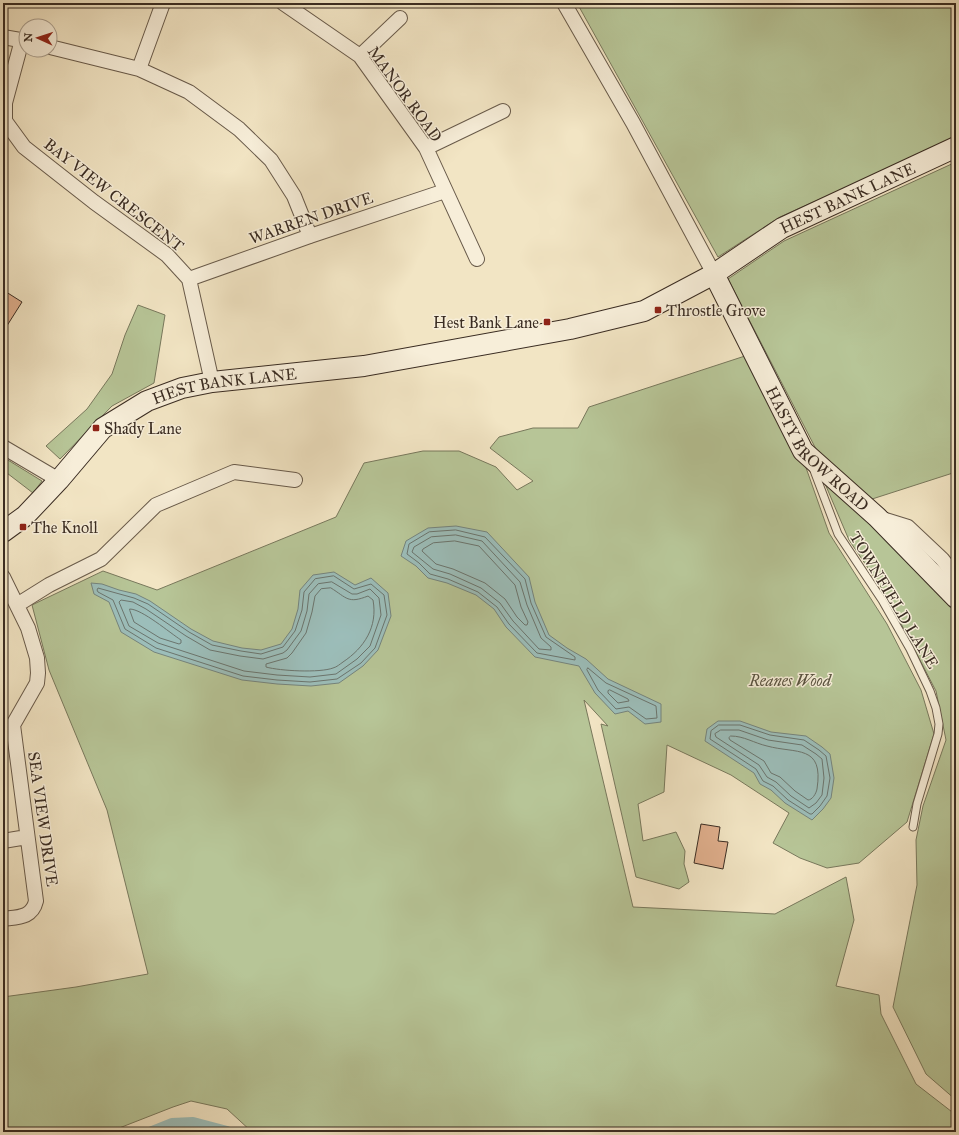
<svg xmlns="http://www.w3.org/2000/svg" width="959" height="1135" font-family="'IM FELL Great Primer',serif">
	<rect width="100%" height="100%" fill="#f2e5c4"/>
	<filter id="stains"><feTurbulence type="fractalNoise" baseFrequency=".005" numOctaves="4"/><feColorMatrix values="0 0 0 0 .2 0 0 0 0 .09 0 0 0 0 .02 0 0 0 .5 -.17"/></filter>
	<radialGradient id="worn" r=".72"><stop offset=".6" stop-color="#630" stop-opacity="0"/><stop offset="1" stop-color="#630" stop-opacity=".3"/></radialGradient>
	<path fill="#b7c597" stroke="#78785c" d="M577,3h379v135l-176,79 -62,40z
		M956,162v310l-87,28 -52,-49 -89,-172 56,-38z
		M138,305l27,10 -11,68 -42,23 -52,53 -14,-13 41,-37 25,-35 13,-39z
		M748,355l56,107 25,71 58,91 34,66 13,44 -27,88 -48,41 -32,5 -27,-10 -27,-15 16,-30 -58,-38 -64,-30 -3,47 -26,12 5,37 33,-9 9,19 -1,13 5,18 -10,7 -43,-12 -35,-153 7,2 -24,-26 49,207 142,7 71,-37 8,43 -18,66 43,9 2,19 35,70 40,31v17h-704l-25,-23 -36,-8 -18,6 -64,25h-106v-135l73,-10 72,-13 -41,-164 -58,-140 -17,-65 71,-34 54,19 179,-73 28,-54 59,-12h36l37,16 21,23 16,-9 -43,-33 9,-11 34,-9h45l11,-21z
		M3,457l39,24 -9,12 -30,-23z
		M823,479l16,13 117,117v491l-30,-26 -33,-67 24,-122 -1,-45 7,-34 23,-66 -10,-49 -51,-98 -36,-53z"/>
	<path fill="#9cbeba" stroke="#75847d" d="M456,526l31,6 42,45 6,25 14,33 18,13 19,11 22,20 53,25v18l-16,2 -17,-13 -13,3 -20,-21 -16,-27 -44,-9 -29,-30 -12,-18 -18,-14 -29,-12 -19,-5 -12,-12 -15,-10 5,-15 22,-13z
		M334,572l21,13 16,-7 17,15 3,23 -13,34 -15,16 -24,17 -28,3 -34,-2 -35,-4 -88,-28 -33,-20 -12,-30 -15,-8 -3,-11 11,1 17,6 17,4 14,7 41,28 22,12 29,7 19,2 20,-6 11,-15 6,-20 2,-19 13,-15z
		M718,721h22l31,11 35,4 16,11 8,7 4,24 -3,20 -8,11 -11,11 -27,-17 -14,-13 -11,-6 -6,-11 -49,-32 2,-12z"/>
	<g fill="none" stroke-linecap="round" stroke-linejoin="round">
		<path stroke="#6b756e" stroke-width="1" d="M456,530l29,7 40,42 6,24 15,34 29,20v3l-38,-7 -28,-29 -12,-17 -19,-15 -30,-13 -18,-5 -11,-11 -12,-9 2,-10 20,-12z
			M456,535l26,6 38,41 7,23 14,33 10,9v3l-12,-1 -26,-28 -13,-18 -19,-15 -31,-14 -17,-5 -21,-17 2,-5 17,-10z
			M455,541l24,5 36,39 6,22 7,15 -1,3h-2l-8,-8 -12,-18 -20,-16 -32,-14 -17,-5 -14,-13 1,-2 10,-6z
			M334,576l20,13 17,-5 13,11 3,20 -12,33 -14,15 -24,16 -27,3 -33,-2 -34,-4 -87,-28 -31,-19 -12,-29 -15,-8 -1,-2 1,-2 36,10 14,6 41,28 23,13 29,6 20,3 22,-7 12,-16 7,-21 2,-18 11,-13z
			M332,582l20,12h5l13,-5 9,9 2,17 -11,31 -13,13 -21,15 -26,3 -33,-2 -33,-4 -86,-28 -29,-17 -10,-24 2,-2 12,2 13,7 40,27 24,14 30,6 23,3 20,-6 4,-3 14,-19 6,-20 2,-17 9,-10z
			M331,588c16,10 17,16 37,8l5,4c5,27 -9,48 -30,62 -3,2 -6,5 -10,6 -13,5 -53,3 -67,-1v-3l21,-6 5,-5 14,-20 6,-21 3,-16 6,-7z
			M130,609c12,0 40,24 51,31v3l-2,1 -19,-6 -26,-16 -4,-11z
			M588,668l18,15 50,23 1,12 -11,1 -17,-12 -13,2 -18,-19 -11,-20z
			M610,690l18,9 1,2 -11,2 -10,-10v-2z
			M719,725h21l30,10 34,5 15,10 7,6 4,22 -3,18 -7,10 -8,8h-2l-22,-14 -15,-14 -10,-5 -7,-12 -46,-30 1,-8z
			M721,730h18l29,10 34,5 14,9 6,5 2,19 -2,17 -6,8 -7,5 -18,-12 -15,-14 -9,-5 -8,-12 -43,-28 -1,-3z
			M731,736c13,0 23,7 36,10 29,8 57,-2 50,43 -1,5 -5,11 -9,11l-13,-9 -15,-14 -9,-4 -7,-12 -34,-21 -1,-2z"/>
		<path stroke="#9cbeba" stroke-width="12" d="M152,1132l20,-8 21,-1 34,9"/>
	</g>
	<path fill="#e0af8d" stroke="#3a2c22" d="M3,290l19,12 -19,30z
		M701,824l19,3 -2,14 10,1 -5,27 -29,-6z"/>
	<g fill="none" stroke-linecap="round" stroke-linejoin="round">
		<defs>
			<path id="lane" d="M813,468l25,66 44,66 28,49 20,42 6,17 3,16 -1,10 -21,70 -4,23"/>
			<path id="street" d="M283,3l77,53 66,92 51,111
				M564,3l69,120 81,151
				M3,37l23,4
				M22,40l-17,63v18l19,26 70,55 73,53 22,24 23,103
				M50,47l89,22 50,23 50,37 32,31 23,36 16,40
				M360,56l40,-38
				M139,69l24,-66
				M426,148l77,-37
				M189,279l121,-43 135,-45
				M3,447l56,33
				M879,518l29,9 34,32 14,18
				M3,577l25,51 9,30 1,15 -1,10 -24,42 23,176c-4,17 -18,16 -33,18
				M17,605l32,-20 52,-26 55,-54 78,-33 61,8
				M3,841l24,-4"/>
			<g id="secondary">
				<path id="s1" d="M714,274l89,177 74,66 79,81"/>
				<path id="s2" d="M3,532l22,-16 34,-36 44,-52 44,-27 35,-13 30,-6 152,-16 206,-37 74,-18 70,-37 68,-46 174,-81"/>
			</g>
		</defs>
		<use href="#lane" stroke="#685a4a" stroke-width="9"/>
		<use href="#street" stroke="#685a4a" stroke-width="16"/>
		<use href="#secondary" stroke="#3a2c22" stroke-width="22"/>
		<use href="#lane" stroke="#f7eed9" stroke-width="7"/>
		<use href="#street" stroke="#f7eed9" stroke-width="14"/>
		<use href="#secondary" stroke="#f7eed9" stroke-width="20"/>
	</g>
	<g fill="#8f2418" stroke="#f7eed9" stroke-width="1.5">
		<rect x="654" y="306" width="8" height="8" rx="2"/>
		<rect x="543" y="318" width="8" height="8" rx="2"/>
		<rect x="92" y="424" width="8" height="8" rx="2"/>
		<rect x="19" y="523" width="8" height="8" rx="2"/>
	</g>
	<g text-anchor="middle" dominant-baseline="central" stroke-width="3" stroke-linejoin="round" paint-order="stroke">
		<g font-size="16" fill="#3a2c22" stroke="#f7eed9">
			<text transform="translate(405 94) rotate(54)">MANOR ROAD</text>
			<text transform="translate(114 195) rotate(38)">BAY VIEW CRESCENT</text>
			<text stroke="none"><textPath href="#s2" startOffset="936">HEST BANK LANE</textPath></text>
			<text transform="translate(311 218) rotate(-19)">WARREN DRIVE</text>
			<text stroke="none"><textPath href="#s2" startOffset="276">HEST BANK LANE</textPath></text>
			<text stroke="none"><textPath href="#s1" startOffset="205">HASTY BROW ROAD</textPath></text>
			<text transform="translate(894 600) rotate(59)">TOWNFIELD LANE</text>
			<text transform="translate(43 819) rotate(82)">SEA VIEW DRIVE</text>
		</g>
		<g font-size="16" fill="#3a2c22" stroke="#f7eed9" text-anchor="start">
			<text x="666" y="310">Throstle Grove</text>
			<text x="539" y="322" text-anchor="end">Hest Bank Lane</text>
			<text x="104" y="428">Shady Lane</text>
			<text x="31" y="527">The Knoll</text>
		</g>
		<g font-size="16" font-style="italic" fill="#59523f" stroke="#f7eed9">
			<text x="790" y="680">Reanes Wood</text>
		</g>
	</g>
	<rect width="959" height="1135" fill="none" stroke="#f2e5c4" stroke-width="16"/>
	<rect x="4" y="4" width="951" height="1127" fill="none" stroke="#3a2c22" stroke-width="2"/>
	<rect x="8" y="8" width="943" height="1119" fill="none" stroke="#3a2c22"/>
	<g transform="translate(38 38) rotate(273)"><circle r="19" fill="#f7eed9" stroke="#aba090"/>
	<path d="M0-3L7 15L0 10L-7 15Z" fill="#8f2418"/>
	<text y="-6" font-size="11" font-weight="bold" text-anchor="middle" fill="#3a2c22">N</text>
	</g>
	<rect width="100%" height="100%" filter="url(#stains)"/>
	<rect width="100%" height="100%" fill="url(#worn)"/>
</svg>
